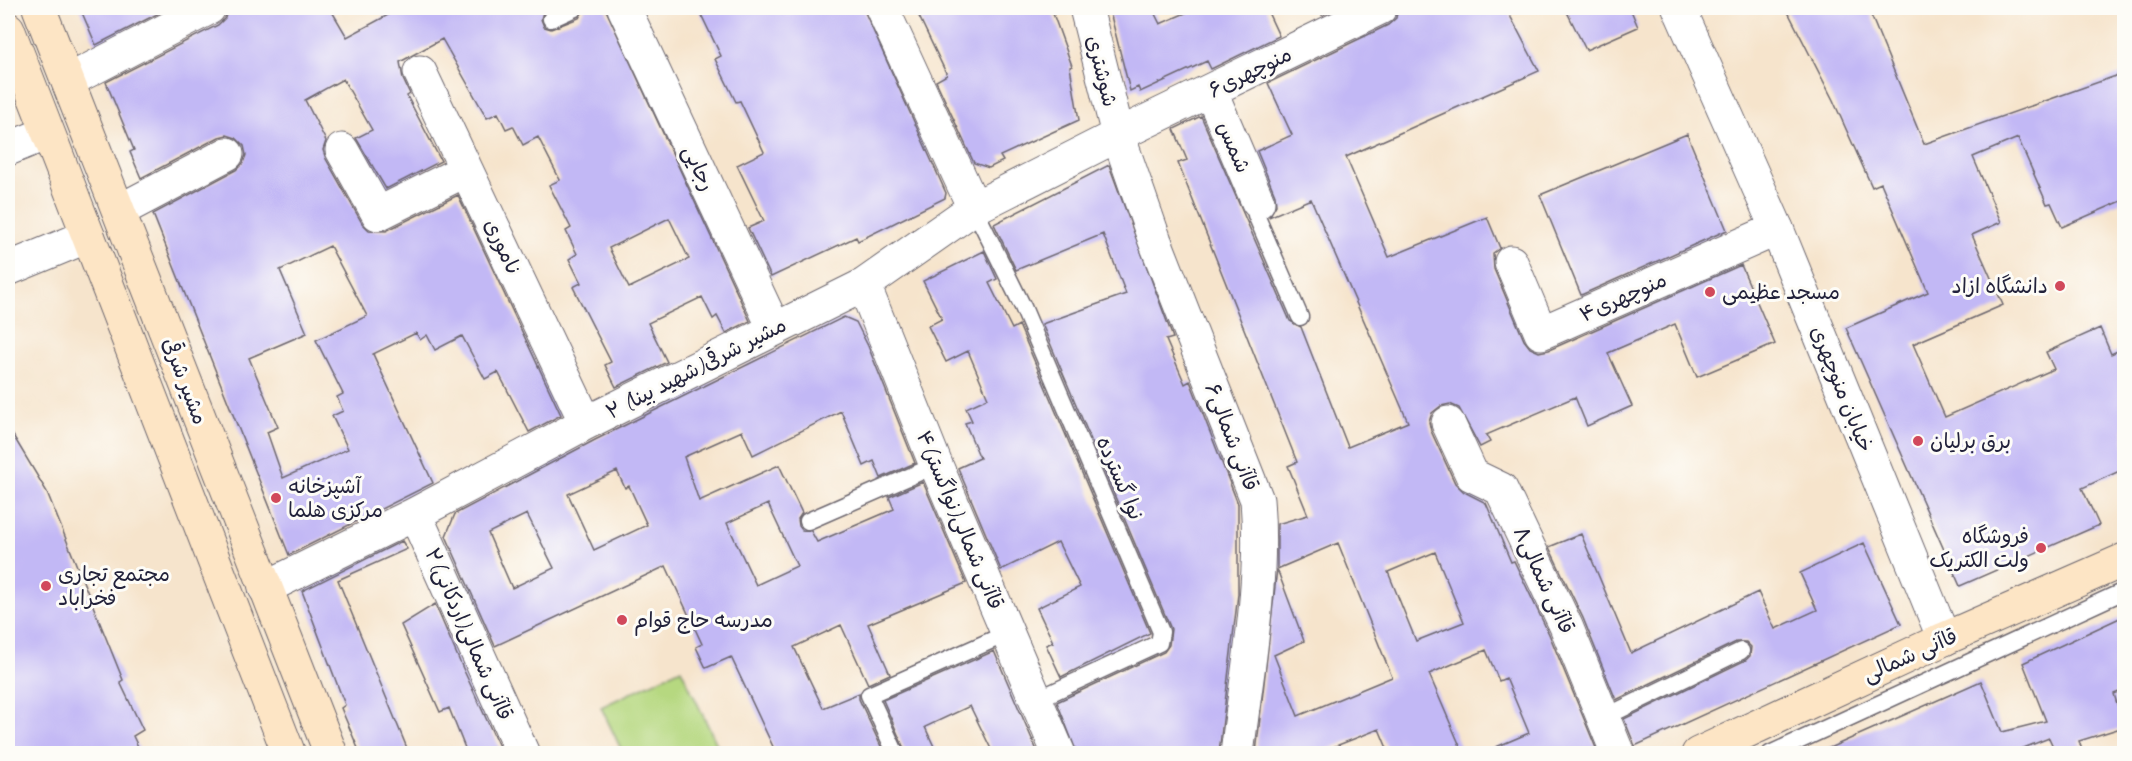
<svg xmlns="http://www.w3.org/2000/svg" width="2132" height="761" font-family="Caveat,'Playpen Sans Arabic',sans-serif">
	<rect width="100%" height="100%" fill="#fdfcf7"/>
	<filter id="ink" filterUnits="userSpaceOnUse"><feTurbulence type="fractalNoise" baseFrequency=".0167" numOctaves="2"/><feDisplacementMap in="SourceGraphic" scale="12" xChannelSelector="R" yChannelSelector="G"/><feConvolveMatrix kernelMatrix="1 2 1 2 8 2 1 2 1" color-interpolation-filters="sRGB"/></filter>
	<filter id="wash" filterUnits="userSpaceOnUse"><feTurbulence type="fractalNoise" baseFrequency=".008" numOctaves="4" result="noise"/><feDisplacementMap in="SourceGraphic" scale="24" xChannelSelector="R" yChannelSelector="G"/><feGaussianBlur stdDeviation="1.35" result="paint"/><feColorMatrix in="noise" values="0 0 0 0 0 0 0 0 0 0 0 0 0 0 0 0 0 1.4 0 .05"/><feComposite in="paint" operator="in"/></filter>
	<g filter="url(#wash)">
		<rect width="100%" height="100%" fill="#f6e4cc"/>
		<path fill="#b6d880" stroke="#6c7d5e" stroke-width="1.5" d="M681,669l40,84h-98l-22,-46z"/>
		<g id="blocks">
			<path fill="#c2b8f5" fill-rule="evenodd" d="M80,8h89l-73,37z
				M228,8h102l17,29 54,-29h150l-8,4 -2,7 3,8 7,2 28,-11 6,-10h20l145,313 -24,12 -9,-17 -4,3 -11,-22 -54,26 19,39 -51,25 -11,-22 6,-3 -38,-75 8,-4 -12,-24 8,-5 -11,-23 5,-3 -22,-43 11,-5 -22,-43 -15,8 -10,-19 -7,3 -8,-16 -11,5 -45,-79 -42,23 3,17 7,15 -3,2 34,65 -55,28 -30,-51 16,-8 -29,-51 -38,21 21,41 -3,9 3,9 36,64 7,7 17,1 72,-36 103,220 -32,17 -31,-60 -13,7 -23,-43 -27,14 -8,-15 -7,5 -4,-7 -43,21 60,129 -144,72 -136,-341 83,-44 7,-7 3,-8 -2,-9 -8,-8 -9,-3 -8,2 -78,41 -11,-26 4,-2 -28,-68 112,-57 7,-7zM669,218l20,41 -60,29 -20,-40zM330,246l37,70 -51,24 27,54 -6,3 6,14 -11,5 16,33 -65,29 -16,-46 11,-5 -29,-69 58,-25 -27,-63z
				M698,8h165l83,185 -1,5 -87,43 -2,-4 -85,40 -23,-49 16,-7 -27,-56 27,-13 -24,-51 -4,1 -21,-43 6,-3z
				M915,8h136l21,58 -2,1 9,53 -79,36 3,5 -14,7 -15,-5 -38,-82 11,-6z
				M1109,8h43l8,16 37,-16h69l13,28 -68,33 -4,-8 -67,31 -2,-5 -8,4z
				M1318,8h20l-16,7z
				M1398,8h108l33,63 -193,86 43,100 98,-40 13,31 -7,5 1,16 30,71 6,8 9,4 10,-2 192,-85 34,79 -78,33 -22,-53 -67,29 24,53 -45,20 -12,-29 -89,38 4,7 -10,5 -21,-39 -9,-4 -9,2 -9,7 -3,9 2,9 24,52 9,9 22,11 25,59 3,-1 35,73 49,119h-116l47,-20 -23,-55 -7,3 -13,-31 -57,24 34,79h-74l-10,-24 -61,24h-62l21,-184 27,72 -30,14 24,61 94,-39 -54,-134 -61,26v-45l31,-9 -20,-49 9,-4 -119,-299 9,-3 -13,-31 27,-13 89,205 11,6 47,120 60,-25 -97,-223 -42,18 7,-12 -1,-10 -18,-44 35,-16 -24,-52 120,-58 8,-7zM1435,552l29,70 -48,19 -28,-69z
				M1565,8h65l8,19 -52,23z
				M1786,8h82l56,136 200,-71v127l-62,27 -11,-24 -4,1 -29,-66 -45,19 28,65 -29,13 31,70 -90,39 32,73 109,-48 -8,-17 54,-24 11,26 13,-6v121l-42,19 17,37 -139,61 -114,-258 82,-36 -47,-109 -9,4 -39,-87z
				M1687,134l40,96 -146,65 -41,-100z
				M1109,165l64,173 -7,2 19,44 5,-3 48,123v90l-19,159h-142l-20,-51 107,-50 5,-7 2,-16 -129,-305 84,-30 -23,-60 -87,36 -22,-46z
				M984,251l13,28 -8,4 23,46 7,-4 131,308 -89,44 -15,-32 7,-3 -16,-34 43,-21 -22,-45 -57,28 -43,-102 22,-10 -15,-35 7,-2 -6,-13 22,-10 -20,-47 -22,11 -18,-36 14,-7 -19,-38z
				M844,317l12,5 12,24 47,117 -34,15 -7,-17 -10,5 -23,-55 -88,44 -11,-24 -58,26 15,44 80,-36 23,48 -4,6 1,7 3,4 9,1 6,11 77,-33 -5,-12 34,-15 43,101 -98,41 22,50 -22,10 -27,-59 -47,22 29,61 36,-15v6l25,54h-108l-45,-96 -25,11 -10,-21 6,-3 -36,-78 -171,80 -49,-110 9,-22 140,-74zM617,471l8,17 4,-2 18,39 -53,25 -26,-56zM768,504l29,62 -41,19 -29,-62zM527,514l27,54 -42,20 -24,-55z
				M8,427l39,65 76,188 -3,2 23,48 -10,6 8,17h-133z
				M1581,534l50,119 127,-61 17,37 42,-19 -17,-37 64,-30 37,81 -266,122 -11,-27 122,-59 4,-4 1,-9 -5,-5h-10l-120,58 -33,-82 -34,-71z
				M402,541l5,8 -69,31 71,173h-49l-19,-45 4,-3 -43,-114z
				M435,604l25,58 42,91h-35l-18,-45 -9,4 -39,-87z
				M2124,616v74l-10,4 10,33 -45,14 4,12h-27l-7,-15 -38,15h-193l163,-72 21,51 44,-11 -23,-58z
				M994,651l44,102h-45l-23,-47 -45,21 12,26h-31l-23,-53z"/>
		</g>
	</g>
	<g filter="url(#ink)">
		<use href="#blocks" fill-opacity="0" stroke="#6c666e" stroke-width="1.5"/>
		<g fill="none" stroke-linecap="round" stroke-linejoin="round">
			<defs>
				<path id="service" d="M551,19l24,-11
					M1258,202l-2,13 44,102
					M974,208l49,99 138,325 -2,11 -123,57
					M808,521l128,-56
					M1603,718l138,-67
					M896,754l-27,-59 139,-62
					M1770,754l354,-163"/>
				<path id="minor" d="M624,8l150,320
					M882,8l92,200
					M1086,8l32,127 37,106 102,259c7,84 -10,171 -20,254
					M420,72l166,351
					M68,81l141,-73
					M1211,92l47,110
					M8,149l39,-16
					M342,150l36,64 88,-44
					M119,211l108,-57
					M1511,262l30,71 236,-104
					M864,285l72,180 123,289
					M1448,423l24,52 29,14 65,137 52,128
					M415,514l108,240
					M265,588l150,-74 171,-91 278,-138 110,-77 144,-73 262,-127"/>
				<path id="tertiary" d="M1679,8l98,221 167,410
					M8,269l80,-33"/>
				<path id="secondary" d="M39,8l292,746
					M8,29l281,725
					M1698,754l246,-115 180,-79"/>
			</defs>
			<use href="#service" stroke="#6c666e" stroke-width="19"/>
			<use href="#minor" stroke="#6c666e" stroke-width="35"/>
			<use href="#tertiary" stroke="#6c666e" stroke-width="35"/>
			<use href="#secondary" stroke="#6c666e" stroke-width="35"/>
			<use href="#service" stroke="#fff" stroke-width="16"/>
			<use href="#minor" stroke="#fff" stroke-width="33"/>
			<use href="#tertiary" stroke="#fff" stroke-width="33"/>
			<use href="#secondary" stroke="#fde5c5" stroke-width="33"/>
		</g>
	</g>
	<g fill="#d1495b" stroke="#fdfcf7" stroke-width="2">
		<circle cx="2060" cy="286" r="6"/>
		<circle cx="1710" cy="292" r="6"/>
		<circle cx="1918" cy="441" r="6"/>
		<circle cx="276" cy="498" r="6"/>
		<circle cx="2041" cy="548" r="6"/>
		<circle cx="46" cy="586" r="6"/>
		<circle cx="622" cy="620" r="6"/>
	</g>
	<g text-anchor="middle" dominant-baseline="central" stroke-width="6" stroke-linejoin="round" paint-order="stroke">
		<g font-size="21" fill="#22223b" stroke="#fdfcf7">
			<text transform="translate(1102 71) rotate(76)">شوشتری</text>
			<text transform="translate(1250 72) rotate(-26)">منوچهری۶</text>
			<text transform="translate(1234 147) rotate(67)">شمس</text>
			<text transform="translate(699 168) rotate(65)">رجایی</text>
			<text transform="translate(503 247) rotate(65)">ناموری</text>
			<text transform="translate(1623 297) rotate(-24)">منوچهری۴</text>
			<text transform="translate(696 368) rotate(-27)">۲ مشیر شرقی(شهید بینا)</text>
			<text transform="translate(185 381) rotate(69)">مشیر شرقی</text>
			<text transform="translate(1842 389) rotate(68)">خیابان منوچهری</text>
			<text transform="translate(1232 437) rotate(69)">قاآنی شمالی۶</text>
			<text transform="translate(1120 478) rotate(67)">نوا گسترده</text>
			<text transform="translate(960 520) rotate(67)">۴قاآنی شمالی(نواگستر)</text>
			<text transform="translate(1544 580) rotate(65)">قاآنی شمالی۸</text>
			<text transform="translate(469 634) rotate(66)">۲قاآنی شمالی(اردکانی)</text>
			<text transform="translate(1910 655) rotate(-24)">قاآنی شمالی</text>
		</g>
		<g font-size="21" fill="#22223b" stroke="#fdfcf7" text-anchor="start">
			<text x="2048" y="286" text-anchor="end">دانشگاه ازاد</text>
			<text x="1722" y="292">مسجد عظیمی</text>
			<text x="1930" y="441">برق برلیان</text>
			<text x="288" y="486">آشپزخانه<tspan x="288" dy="24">مرکزی هلما</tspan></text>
			<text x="2029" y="536" text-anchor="end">فروشگاه<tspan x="2029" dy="24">ولت الکتریک</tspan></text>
			<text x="58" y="574">مجتمع تجاری<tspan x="58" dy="24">فخراباد</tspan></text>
			<text x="634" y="620">مدرسه حاج قوام</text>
		</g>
	</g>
	<rect width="2132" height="761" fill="none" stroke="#fdfcf7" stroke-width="30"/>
</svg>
